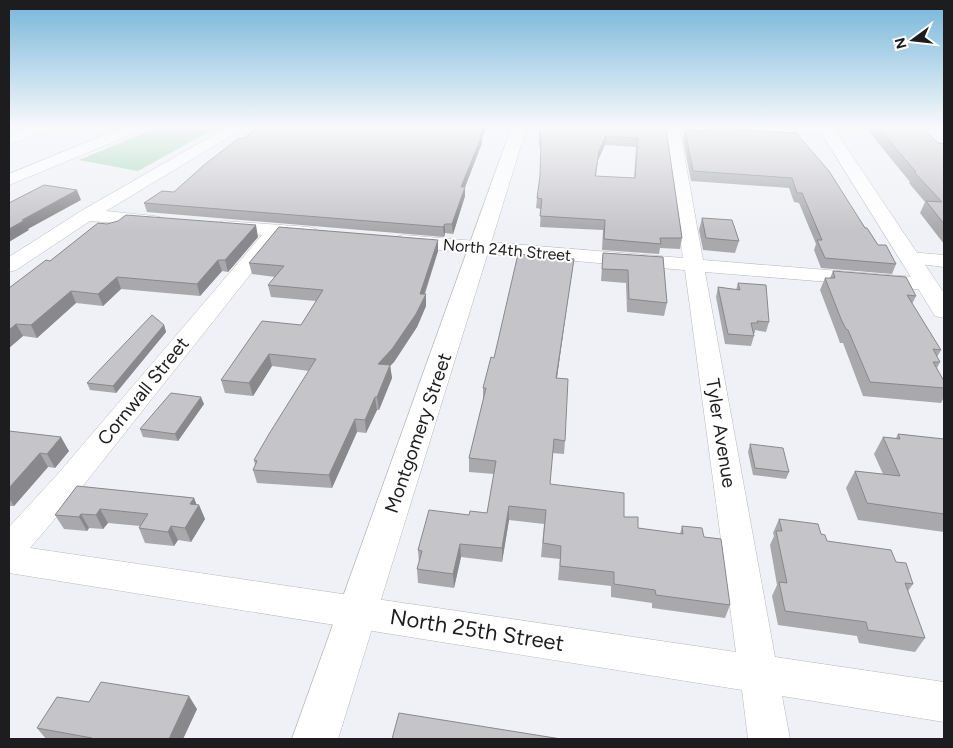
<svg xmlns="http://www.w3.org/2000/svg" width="953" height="748" font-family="Figtree,sans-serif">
	<rect width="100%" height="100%" fill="#f0f1f6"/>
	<path fill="#a2d6b6" d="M161,126h58l-81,45 -59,-11z"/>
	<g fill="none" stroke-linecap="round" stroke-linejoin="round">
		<defs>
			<path id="street" d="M34,126h22l-2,3 -45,15v-9z
				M229,126h18l-141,85 48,5 6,1 3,4 -3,4 -6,1 -64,-5 -74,49 -7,2v-15l72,-46z
				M665,126h14l24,134 224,18 7,2 3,4 -3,4 -7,2 -222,-18 70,385 169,25v40l-162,-26 8,43h-42l-6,-49 -733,-117v-46l47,-51 206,-241 -45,-4 -2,-4 2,-4 7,-2 85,6 7,2 2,4 -2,4 -7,2 -29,-2 -202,255 -48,56 706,104 -51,-382 -282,-23 -7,-2 -3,-4 3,-4 7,-2 280,23z
				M752,126h76l5,4 -7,4 -67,-4z
				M910,252l34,3v12l-41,-5 -3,-4 3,-4z"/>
			<path id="secondary" d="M512,126h15l-189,613h-46z
				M817,126h15l112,167v25l-9,-2 -3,-5z"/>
			<path id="highway" d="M126,126h21l-2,3 -136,56v-11z"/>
		</defs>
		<use href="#street" stroke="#b8b8bd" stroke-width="1"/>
		<use href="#secondary" stroke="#b8b8bd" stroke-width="1"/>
		<use href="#highway" stroke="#b8b8bd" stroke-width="1"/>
		<use href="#street" fill="#fff" fill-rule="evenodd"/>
		<use href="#secondary" fill="#fff" fill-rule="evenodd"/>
		<use href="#highway" fill="#fff" fill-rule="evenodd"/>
	</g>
	<path fill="#a9a9ad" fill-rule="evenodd" d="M259,126h229l-6,11v6l-17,44v9l-12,38 -8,-1 -1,4 -297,-25 -3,-9 30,-11z
		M539,126h121l22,112 -2,11 -20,-1 -1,6 -57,-4 1,-20 -63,-3 1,-18 -5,-1 1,-10 3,-20 1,-31h-2zM605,145l31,2 -2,31 -38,-2 2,-16z
		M859,126h61l18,17 6,1v100l-24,-31 5,-11 -16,-19 1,-1 -44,-54z
		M685,130l111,3 82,112 18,19 -4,10 -71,-6 -7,-18 2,-6 -17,-41 -5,-1 -5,-14 -98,-7 -8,-42z
		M702,218l37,23 -4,12 -32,-3 -4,-20z
		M258,237l-30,35 -6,-1 -22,25 -79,-7 -18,17 -27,-3 -39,35 -14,-2 -14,12v-60z
		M438,240v11l-13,43h1v12l-9,21 -23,35 -4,3 2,13 -13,32h-2l-11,23 -9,-1 -25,56 -75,-5 -4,-13 2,-5 -1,-5 55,-89 -37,-5 -19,30 -28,-3 -4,-13 80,-55 15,-24 -45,-4 -3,-12 7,-8 -23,-3 -3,-11z
		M603,253l60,4 4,46 -3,13 -37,-4 -1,-29 -25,-2z
		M572,270l-15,108 8,63 -1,13 -12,-1 -2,31 74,33 14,11 42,6 2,-8 22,11 26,68 -5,13 -73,-10v-5l-41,-6v-11l-53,-6 2,-21 -19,-2 3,-33 -35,-4 -7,42 -41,-5 -7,31 -36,-5 -1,-14 2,-6 -1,-13 51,-35 18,-2 7,-39 -25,-2v-14l14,-57v-13l11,-30z
		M833,271l83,25 -4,8 29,46 -4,7 3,5 -3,6 7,13v16l-3,6 -78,-7 -20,-53h-3l-4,-11 -16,-42 5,-12h5z
		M738,283l31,39 -3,10 -11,-2v3h-2l1,3 -3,10 -26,-2 -9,-47 2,-10 18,3z
		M164,325l2,7 -50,61 -26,-3 -3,-7z
		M204,404l-26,37 -35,-4 -3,-8z
		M9,431l60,20 -14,17 -7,-1 -34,39h-5z
		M898,434l46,5v93l-86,-12 -12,-32 9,-17 28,3 -9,-20 9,-17 13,1z
		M750,444l39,28 -3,7 -33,-4 -5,-23z
		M77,486l117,12 2,6 3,1 6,14 -14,23 -13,-2 -4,6 -29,-3 -6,-15 1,-2 -32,-3 -5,6 -14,-1 -2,3 -23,-2 -9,-14z
		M779,519l42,15 6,7 69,21 17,22 -5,7 17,47 -10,14 -56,-9 -2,-7 -79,-11 -6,-29 5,-11 -7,-40 4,-9 -1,-3z
		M89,702l108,7 -14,30h-137l-9,-11z"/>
	<path fill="#89898d" d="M484,126h4l-6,11v6l-17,44v9l-12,38 -1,-10 9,-37 19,-52z
		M606,136l-1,9 -7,15 -4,25 5,-34z
		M77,190l4,10 -53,29 1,1 -20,12v-13l13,-9z
		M445,224v9l-1,4 -1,-10z
		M256,225l2,12 -30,35 -3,-12z
		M438,240v11l-16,50 4,-7v12l-9,21 -23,35 -14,15 -2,-13 42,-70z
		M574,259l-2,11 -17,121 1,-13z
		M218,260l4,11 -22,25 -3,-12z
		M117,277l4,12 -18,17 -5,-12z
		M71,291l5,12 -39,35 -6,-13z
		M16,324l7,12 -14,12v-18z
		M164,325l2,7 -50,61 -3,-7z
		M269,354l3,12 -19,30 -4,-13z
		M390,365l2,13 -13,32 -2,-13z
		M201,397l3,7 -26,37 -3,-7z
		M375,397l2,13 -11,23 -1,-13z
		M355,419l2,13 -25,56 -3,-13z
		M61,437l8,14 -14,17 -8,-14z
		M40,453l8,14 -34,39 -5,-8v-10z
		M194,498l4,10 1,-3 6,14 -14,23 -6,-14 5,-24z
		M509,506v14l-7,42v-14z
		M100,509l8,14 -5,6 -7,-14z
		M81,514l8,14 -2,3 -8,-14z
		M171,526l7,14 -4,6 -6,-14z
		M460,544l1,13 -7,31 -1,-14z
		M189,696l8,13 -14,30h-14z"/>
	<path fill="#c4c4c9" stroke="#89898d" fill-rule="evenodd" d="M259,126h225l-4,9h2l-21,52h4l-13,37h-7l-2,3 -299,-24 18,-12 12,1 30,-27 35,-27 5,1z
		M540,126h120l1,3h5l16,109h-22l1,6 -57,-5 1,-19 -65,-4 2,-17 -5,-1 3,-22 1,-38h-1zM606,136l32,2 -3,40 -40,-2 4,-25z
		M877,126h43l18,17 6,1v80l-18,-23 16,1 -28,-30h2z
		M717,129l79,4 33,38 36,57h2l11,17h8l10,19 -71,-6 -8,-18h5l-20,-47h-5l-5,-15 -99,-7 -8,-41 21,1z
		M44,185l33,5 -55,30h3l-16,9v-26z
		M126,215l130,10 -31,35h-7l-21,24 -80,-7 -19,17 -27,-3 -40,34 -15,-1 -7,6v-42l37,-28 4,1 48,-38 9,1 11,-3z
		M702,218l30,2 7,21 -33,-3z
		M279,227l159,13 -18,54h6l-10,20 -24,35 -14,15 12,1 -13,32h-2l-10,23 -10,-1 -26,56 -76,-5 4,-9 -3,-1 15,-26 47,-75 -47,-5 -20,29 -28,-3 41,-59 39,4 22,-35 -55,-5 16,-19 -35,-3z
		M603,253l60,4 4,46 -38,-4 -1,-29 -26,-1z
		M518,254l56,5 -18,119 12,1 -3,62 -11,-2 -4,45 74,9v24h14v11l45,6 -1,-8 20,2 2,9 17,2 9,66 -74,-10 -1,-5 -41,-6v-12l-54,-6 1,-20 -18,-3 3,-33 -37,-4 -7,42 -42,-4 -7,30 -36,-5 5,-18 -4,-1 11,-40 40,5 1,-4 17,2 9,-52 -27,-3 17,-70h-3l8,-31 3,1z
		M833,271l73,6 10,19 -9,-1 34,55 -8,-1 7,13h-7l11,19v7l-74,-6 -22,-52 -2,-1 -5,-10 -16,-41h10z
		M738,283l28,2 3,37 -12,-1 1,2h-7l3,13 -26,-2 -10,-47 22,3z
		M152,315l12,10 -51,61 -26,-3z
		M171,393l30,4 -26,37 -35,-5z
		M9,431l52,6 -14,17 -7,-1 -31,35z
		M898,434l46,5v75l-77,-11 -12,-32 45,5 -17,-39 17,2z
		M750,444l33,4 6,24 -34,-4z
		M77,486l117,12 -4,6 9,1 -14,23 -14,-2 -3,6 -29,-4 9,-14 -48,-5 -4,6 -15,-1 -2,3 -24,-2z
		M779,519l39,5 3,10 4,1 2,6 64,9 5,12 10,1 7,21 -8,-1 20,55 -57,-8 -2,-8 -81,-11 -6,-29 8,1 -11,-52h6z
		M101,682l88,14 -20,43h-78l1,-1 -55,-10 20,-31 32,5z
		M399,713l162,26h-169z"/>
	<linearGradient id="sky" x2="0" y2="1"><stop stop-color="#76b6d9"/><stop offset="0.55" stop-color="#f8f9fb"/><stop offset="1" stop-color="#f8f9fb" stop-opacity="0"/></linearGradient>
	<rect width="953" height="231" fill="url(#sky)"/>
	<g text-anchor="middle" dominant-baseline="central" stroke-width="4" stroke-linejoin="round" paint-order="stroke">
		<g font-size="16" fill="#1d1d1f" stroke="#fff">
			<text transform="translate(507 250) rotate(5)">North 24th Street</text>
		</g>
		<g font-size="19" fill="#1d1d1f" stroke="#fff">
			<text transform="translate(143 391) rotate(-51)">Cornwall Street</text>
			<text transform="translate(418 433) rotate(-71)">Montgomery Street</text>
			<text transform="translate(721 433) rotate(81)">Tyler Avenue</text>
		</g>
		<g font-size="22" fill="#1d1d1f" stroke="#fff">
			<text transform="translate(477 630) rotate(9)">North 25th Street</text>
		</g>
	</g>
	<rect width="953" height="748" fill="none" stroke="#1d1d1f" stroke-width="20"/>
	<g transform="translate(913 40) rotate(255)" stroke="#ffffff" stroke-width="4" paint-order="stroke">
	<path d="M0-4L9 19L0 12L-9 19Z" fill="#1d1d1f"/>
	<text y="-8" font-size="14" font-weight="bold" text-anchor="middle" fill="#1d1d1f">N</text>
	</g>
</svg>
